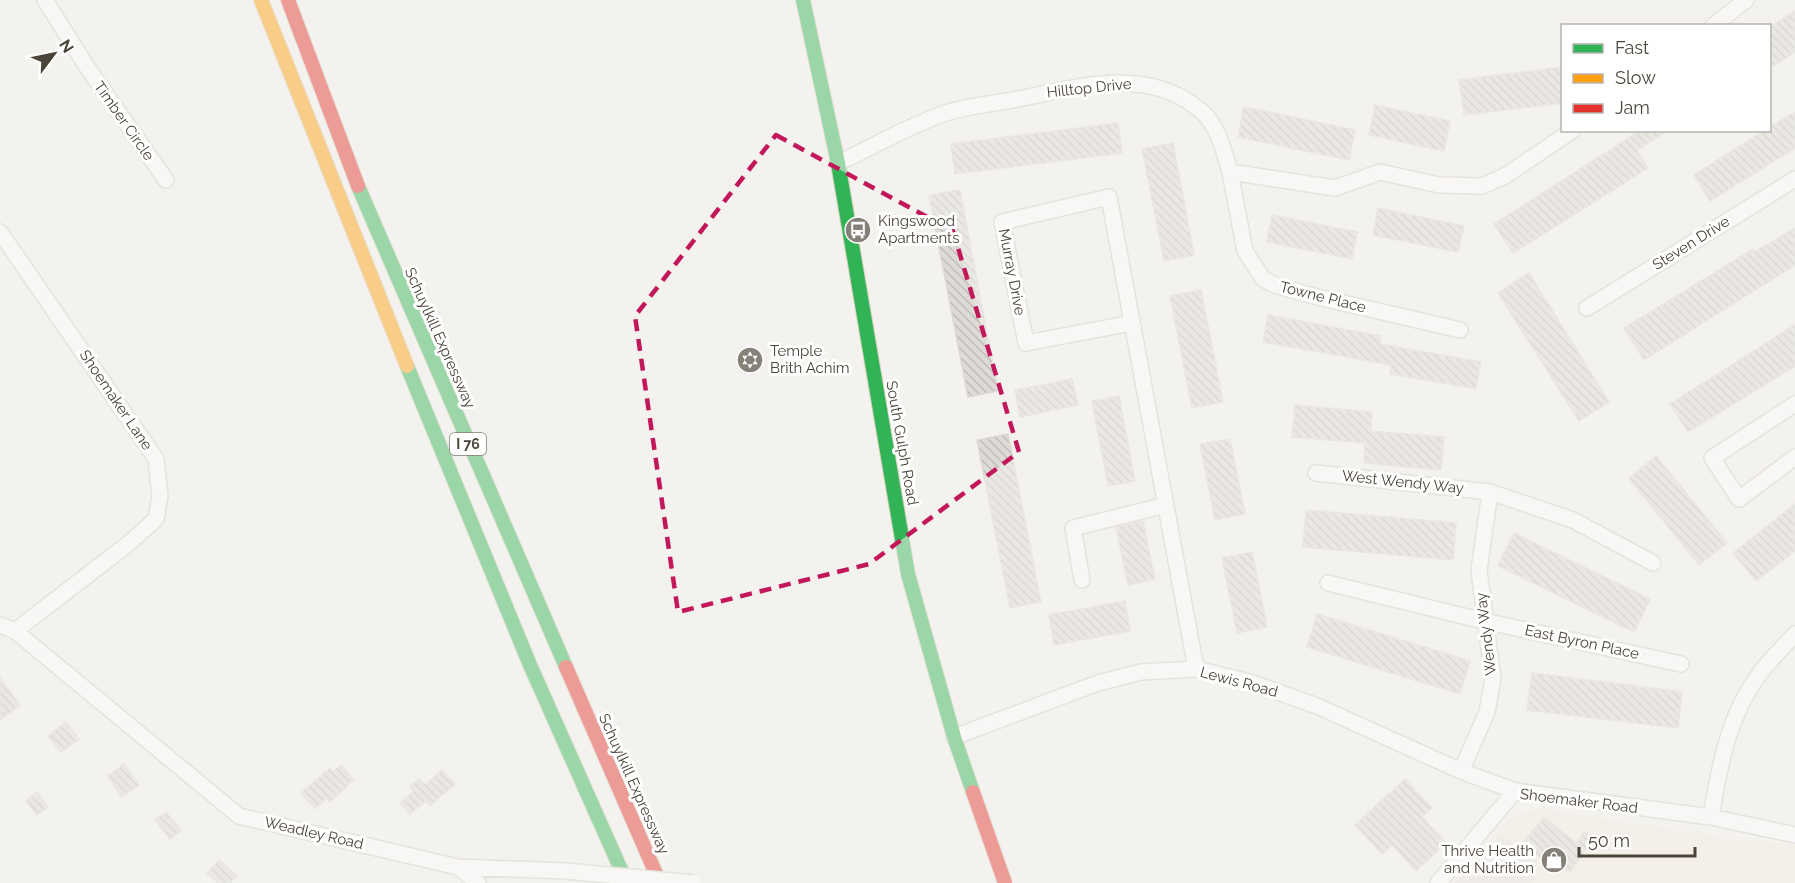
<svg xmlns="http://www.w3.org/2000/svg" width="1795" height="883" font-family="Raleway,sans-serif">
	<defs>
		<pattern id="building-back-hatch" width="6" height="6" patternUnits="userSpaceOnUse" patternTransform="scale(1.5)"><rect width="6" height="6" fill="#dedbd6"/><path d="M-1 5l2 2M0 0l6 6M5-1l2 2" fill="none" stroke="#c0bdb8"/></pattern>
	</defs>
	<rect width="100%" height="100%" fill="#f4f2ee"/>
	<path fill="#f3ebdf" d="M1540,809l192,30 63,6v38h-344l61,-67z"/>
	<path fill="#e6e3df" d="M1501,835l37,27 -5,10 3,8 -7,3h-74l12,-12 6,4 15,-27z"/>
	<path fill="url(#building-back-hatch)" stroke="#dcd9d4" stroke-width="1.5" d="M1795,11v41l-25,16v-41z
		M1563,67v36l-99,12 -5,-35z
		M1375,105l75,16 -6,30 -75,-16z
		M1244,107l111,23 -6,30 -111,-23z
		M1795,112v36l-85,53 -16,-26 71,-45h5v-3z
		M1118,123l4,30 -167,21 -4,-30z
		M1641,130h28l-32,20 11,18 -135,85 -19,-29z
		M1173,143l21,112 -30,6 -22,-112z
		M960,190l38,201 -30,6 -39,-202z
		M1378,208l86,18 -6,26 -85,-17z
		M1272,215l85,17 -5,27 -85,-17z
		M1795,228v37l-151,95 -20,-32 129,-79 2,3z
		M1529,273l80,129 -30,19 -81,-128z
		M1201,290l22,112 -31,6 -22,-112z
		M1268,315l113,21 -1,8 101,18 -5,27 -86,-15 1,-9 -128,-23z
		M1795,325v41l-107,66 -18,-28z
		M1072,379l6,26 -58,12 -5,-27z
		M1119,396l16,85 -27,5 -16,-85z
		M1295,405l77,7 -1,19 73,6 -3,33 -77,-7 1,-20 -73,-6z
		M1008,434l33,168 -31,6 -33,-168z
		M1230,439l15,75 -30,6 -15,-76z
		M1656,456l71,87 -28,22 -70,-87z
		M1795,504v47l-39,30 -23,-28z
		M1306,510l150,13 -3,37 -150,-13z
		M1143,521l12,58 -27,6 -12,-58z
		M1514,533l136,66 -16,33 -136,-66z
		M1252,552l15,75 -30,6 -15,-75z
		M1125,601l5,30 -76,14 -5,-30z
		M1317,614l153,47 -10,33 -153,-47z
		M1532,673l150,19 -4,36 -151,-18z
		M0,678l20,27 -20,15z
		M66,722l13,17 -18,13 -13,-16z
		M124,764l15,21 -17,12 -14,-21z
		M341,765l13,15 -24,22 -3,-4 -12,11 -14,-16 29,-25 3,4z
		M442,770l13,14 -25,22 -4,-5 -16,13 -10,-11 14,-12 -4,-5 9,-7 6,6z
		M1405,779l27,29 -10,9 24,26 -30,28 -24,-26 -10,9 -27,-29z
		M37,792l11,15 -11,8 -11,-14z
		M166,812l15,18 -11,9 -15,-19z
		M1544,817l32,26 8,-11 9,7 -24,34 -25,-20 -3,5 -19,-14z
		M219,860l18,16 -7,7h-12l-11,-10z"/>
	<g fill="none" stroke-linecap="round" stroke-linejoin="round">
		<defs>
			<path id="street" d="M45,0l42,67 79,113
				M1713,26l33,-26
				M838,163c35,-16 71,-38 108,-50 21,-7 45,-9 67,-13 61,-12 135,-36 188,11 17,14 23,40 29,61l105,16 45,-16 59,13 43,1 23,-10 68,-46
				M1230,172l15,79 18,28 12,6 30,9 155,36
				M0,232l156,227 4,37 -4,23 -28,25 -113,87
				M1587,308l208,-129
				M1132,323l-106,20 -24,-121 107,-25 87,472
				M1795,404l-83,54 27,41 56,-42
				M1316,473l174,19 83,28 80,43
				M1082,580l-9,-52 93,-23
				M1328,583l156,38 197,43
				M0,625l15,6 224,185 219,51 108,4
				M954,737l144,-54 43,-11 55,-3 54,13 67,24 144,65 54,20
				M1461,771l26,-59 6,-33 -14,-109 11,-78
				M1711,817c8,-49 17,-100 47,-141 10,-15 25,-28 37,-42
				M458,867l20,16
				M1438,883l77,-92 196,26 84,18"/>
			<path id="fast" d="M803,0l35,163 70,411 46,163 19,55
				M358,186l208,481
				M407,366l123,299 97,218"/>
			<path id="slow" d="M261,0l146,366"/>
			<path id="jam" d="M288,0l70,186
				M566,667l94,216
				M973,792l32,91"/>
		</defs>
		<use href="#street" stroke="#d2d0cb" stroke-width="18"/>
		<use href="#fast" stroke="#d6cebb" stroke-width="16"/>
		<use href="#slow" stroke="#d6cebb" stroke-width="16"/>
		<use href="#jam" stroke="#d6cebb" stroke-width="16"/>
		<use href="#street" stroke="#fdfdfc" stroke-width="15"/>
		<use href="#fast" stroke="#30b455" stroke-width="14"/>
		<use href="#slow" stroke="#ff9f0a" stroke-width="14"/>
		<use href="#jam" stroke="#e5322d" stroke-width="14"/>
		<defs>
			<path id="street-bridge" d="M566,871l127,12"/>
		</defs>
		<use href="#street-bridge" stroke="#d2d0cb" stroke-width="18" stroke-linecap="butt"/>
		<use href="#street-bridge" stroke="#fdfdfc" stroke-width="15"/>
	</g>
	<path d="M0 0H1795V883H0ZM776,135l177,96 66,221 -150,112 -191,48 -43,-296z" fill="#f4f2ee" fill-opacity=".55" fill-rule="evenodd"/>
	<path fill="none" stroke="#c2185b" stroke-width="4.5" stroke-dasharray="12 8" stroke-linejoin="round" d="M776,135l177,96 66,221 -150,112 -191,48 -43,-296z"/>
	<defs>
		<symbol id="bus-disc" viewBox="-11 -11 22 22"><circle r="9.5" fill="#868178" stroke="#fff"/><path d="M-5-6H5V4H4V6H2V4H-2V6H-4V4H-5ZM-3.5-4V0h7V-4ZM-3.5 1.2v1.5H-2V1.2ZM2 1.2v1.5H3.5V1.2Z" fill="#fff"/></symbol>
		<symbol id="synagogue-disc" viewBox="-11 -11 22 22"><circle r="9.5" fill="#868178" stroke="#fff"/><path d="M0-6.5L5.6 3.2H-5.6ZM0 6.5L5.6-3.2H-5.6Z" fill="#fff"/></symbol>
		<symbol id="shop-disc" viewBox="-11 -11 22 22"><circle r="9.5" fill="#868178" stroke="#fff"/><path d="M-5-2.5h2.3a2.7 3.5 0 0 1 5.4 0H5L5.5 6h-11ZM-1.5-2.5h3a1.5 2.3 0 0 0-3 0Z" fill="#fff"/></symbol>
	</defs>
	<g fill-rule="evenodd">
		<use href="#bus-disc" x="843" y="215" width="30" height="30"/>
		<use href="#synagogue-disc" x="735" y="345" width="30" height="30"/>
		<use href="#shop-disc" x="1539" y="845" width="30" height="30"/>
	</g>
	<g text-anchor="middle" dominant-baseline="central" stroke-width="6" stroke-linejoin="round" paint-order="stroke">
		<rect fill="#fff" stroke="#817c74" stroke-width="1.5" x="450" y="433" width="36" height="22" rx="4.5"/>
		<g font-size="14" font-weight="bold" fill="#4b4439">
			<text x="468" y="444">I 76</text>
		</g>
		<g font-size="15" fill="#4b4439" stroke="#fff">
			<text transform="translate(1089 88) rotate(-6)">Hilltop Drive</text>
			<text transform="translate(124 121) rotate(55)">Timber Circle</text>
			<text transform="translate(1691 243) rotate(-32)">Steven Drive</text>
			<text transform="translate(1012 272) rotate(79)">Murray Drive</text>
			<text transform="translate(1323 297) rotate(14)">Towne Place</text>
			<text transform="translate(440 338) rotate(66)">Schuylkill Expressway</text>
			<text transform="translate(116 400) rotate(56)">Shoemaker Lane</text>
			<text transform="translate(902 443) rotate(80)">South Gulph Road</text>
			<text transform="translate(1403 482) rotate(6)">West Wendy Way</text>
			<text transform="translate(1486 634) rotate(-97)">Wendy Way</text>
			<text transform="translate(1582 642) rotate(12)">East Byron Place</text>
			<text transform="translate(1239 682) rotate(15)">Lewis Road</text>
			<text transform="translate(634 784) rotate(66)">Schuylkill Expressway</text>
			<text transform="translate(1579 801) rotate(7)">Shoemaker Road</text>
			<text transform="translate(314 833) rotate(13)">Weadley Road</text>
		</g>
		<g font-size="15" fill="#4b4439" stroke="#fff" text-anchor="start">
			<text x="878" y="221">Kingswood<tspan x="878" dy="17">Apartments</tspan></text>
			<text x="770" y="351">Temple<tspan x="770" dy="17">Brith Achim</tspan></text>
			<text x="1534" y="851" text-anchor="end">Thrive Health<tspan x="1534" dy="17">and Nutrition</tspan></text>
		</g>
	</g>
	<rect x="1561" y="24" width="210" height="108" fill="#ffffff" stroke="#b7b4b0" stroke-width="1.5"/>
	<rect x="1573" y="44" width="30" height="9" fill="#30b455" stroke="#b7b4b0" stroke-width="1.5"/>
	<text x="1615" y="54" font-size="18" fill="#4b4439">Fast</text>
	<rect x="1573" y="74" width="30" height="9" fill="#ff9f0a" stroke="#b7b4b0" stroke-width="1.5"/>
	<text x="1615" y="84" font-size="18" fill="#4b4439">Slow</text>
	<rect x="1573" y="104" width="30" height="9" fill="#e5322d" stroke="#b7b4b0" stroke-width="1.5"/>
	<text x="1615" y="114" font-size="18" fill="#4b4439">Jam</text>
	<g transform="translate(54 54) rotate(58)" stroke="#ffffff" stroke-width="4.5" paint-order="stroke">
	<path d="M0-4.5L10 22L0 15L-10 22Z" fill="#4b4439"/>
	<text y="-9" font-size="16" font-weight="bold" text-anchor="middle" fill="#4b4439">N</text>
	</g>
	<path d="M1579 847v9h116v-9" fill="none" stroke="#4b4439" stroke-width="3"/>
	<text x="1588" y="847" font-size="18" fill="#4b4439" stroke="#ffffff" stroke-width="4.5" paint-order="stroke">50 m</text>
</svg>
